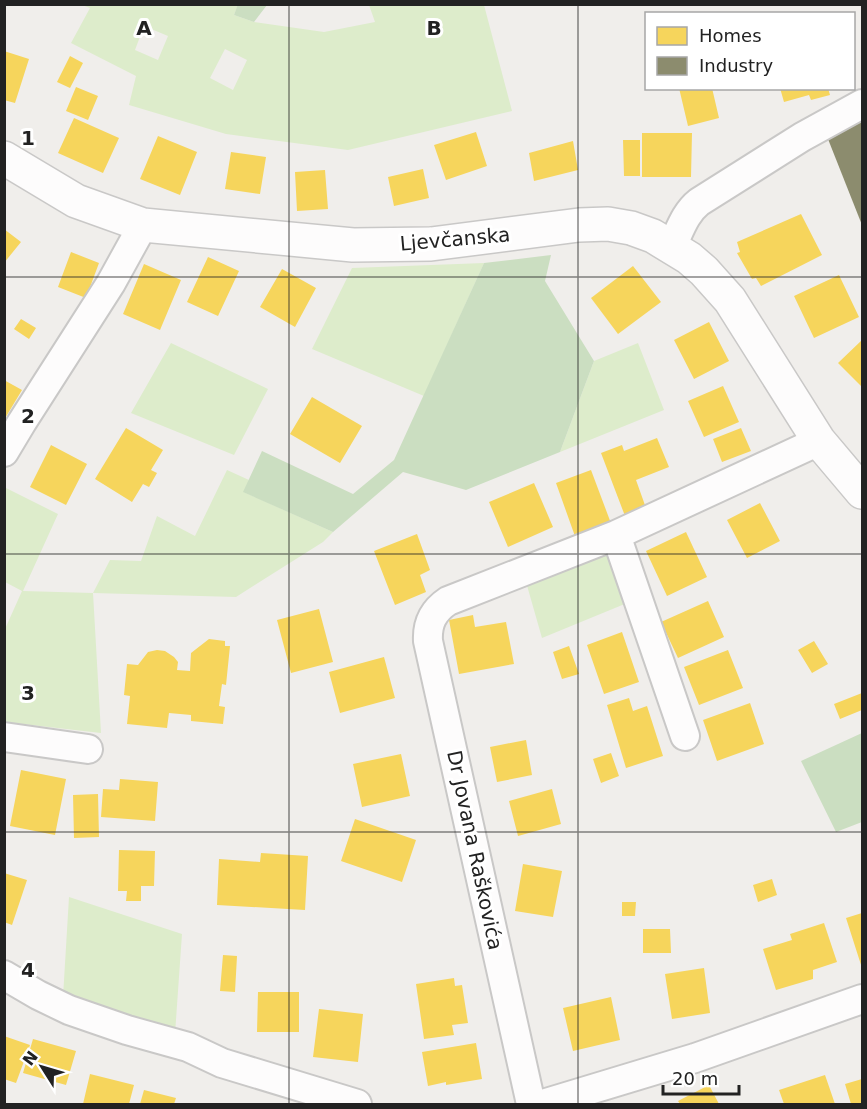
<svg xmlns="http://www.w3.org/2000/svg" width="867" height="1109" font-family="'DejaVu Sans',sans-serif">
	<rect width="100%" height="100%" fill="#f0eeeb"/>
	<path fill="#ddeccb" fill-rule="evenodd" d="M82,5h156l-4,10 20,7 70,10 51,-10 -6,-17h115l28,106 -164,39 -122,-16 -97,-29 7,-29 -65,-33 19,-35zM144,26l24,10 -10,24 -23,-10zM225,49l22,11 -14,30 -23,-12z
		M484,263l-60,133 -112,-47 40,-81z
		M171,343l97,46 -34,66 -103,-42z
		M638,343l26,67 -104,42 34,-91z
		M227,470l22,10 -5,12 89,40 -10,10 -87,55 -143,-4 8,140 -96,-11v-93l17,-38 -17,-9 -1,-95 54,27 -35,77 70,2 17,-33 31,1 16,-45 38,20z
		M607,547l25,54 -90,37 -16,-56z
		M69,897l113,37 -7,100 -112,-37z"/>
	<path fill="#cbdec1" d="M238,4h29v1l-13,17 -20,-7z
		M551,255l-6,26 49,80 -34,91 -94,38 -63,-18 -70,60 -90,-40 19,-41 91,43 41,-34 90,-197z
		M862,733v89l-26,10 -35,-71z"/>
	<path fill="#f6d55c" d="M4,51l25,8 -14,44 -11,-3z
		M70,56l13,7 -13,25 -13,-6z
		M76,87l22,9 -10,24 -22,-9z
		M679,88h33l7,30 -31,8z
		M780,88h48l2,7 -19,5 -2,-5 -25,7z
		M74,118l45,20 -16,35 -45,-20z
		M476,132l11,34 -41,14 -12,-35z
		M642,133h50l-1,44h-49z
		M158,136l39,16 -17,43 -40,-16z
		M623,140h17v36h-16z
		M573,141l5,29 -44,11 -5,-28z
		M231,152l35,5 -6,37 -35,-5z
		M423,169l6,29 -35,8 -6,-29z
		M325,170l3,39 -31,2 -2,-39z
		M801,214l21,41 -61,31 -5,-8 -4,1 -15,-26 3,-1 -3,-10z
		M4,229l17,13 -17,21z
		M71,252l28,11 -13,35 -28,-11z
		M208,257l31,14 -21,45 -31,-14z
		M144,264l37,16 -21,50 -37,-16z
		M633,266l28,36 -43,32 -27,-36z
		M282,269l34,19 -21,39 -35,-20z
		M839,275l20,42 -45,21 -20,-42z
		M21,319l15,9 -7,11 -15,-10z
		M709,322l20,39 -35,18 -20,-39z
		M862,340v47l-24,-24z
		M4,380l18,10 -18,30z
		M723,386l16,36 -35,15 -16,-36z
		M312,397l50,29 -22,37 -50,-29z
		M126,428l37,22 -12,20 6,3 -8,14 -6,-3 -11,18 -37,-23z
		M741,428l10,23 -29,11 -9,-23z
		M657,438l12,29 -33,13 10,28 -21,8 -24,-63 21,-8 2,6z
		M51,445l36,19 -21,41 -36,-18z
		M591,470l21,56 -36,13 -20,-56z
		M534,483l19,44 -45,20 -19,-45z
		M760,503l20,38 -33,17 -20,-38z
		M686,532l21,45 -40,19 -21,-45z
		M417,534l13,36 -10,5 6,17 -31,13 -21,-54z
		M708,601l16,36 -46,21 -17,-36z
		M319,609l14,53 -42,11 -14,-53z
		M473,615l2,12 31,-5 8,42 -55,10 -10,-54z
		M622,632l17,50 -35,12 -17,-49z
		M209,639l16,2v5h5l-4,39 -4,-1 -3,22 6,1 -2,17 -32,-3v-6l-22,-2 -2,15 -40,-4 3,-28 -6,-1 3,-31 11,1 10,-13 9,-2 8,1 9,6 4,5 -1,8 13,1 1,-18z
		M814,641l14,23 -16,9 -14,-23z
		M569,646l10,28 -17,5 -9,-27z
		M728,650l15,38 -44,17 -15,-38z
		M384,657l11,41 -55,15 -11,-41z
		M862,693v17l-22,9 -6,-15z
		M629,698l4,13 14,-5 16,50 -37,12 -19,-63z
		M750,703l14,41 -47,17 -14,-41z
		M526,740l6,35 -35,7 -7,-35z
		M611,753l8,23 -18,7 -8,-24z
		M401,754l9,42 -48,11 -9,-43z
		M21,770l45,9 -11,56 -45,-9z
		M120,779l38,3 -3,39 -54,-4 2,-28 16,1z
		M552,789l9,35 -43,12 -9,-35z
		M98,794l1,43 -25,1 -1,-43z
		M355,819l61,21 -14,42 -61,-21z
		M119,850l36,1 -1,35h-13v15h-15l1,-10h-9z
		M261,853l47,3 -3,54 -88,-5 2,-46 41,3z
		M523,864l39,7 -9,46 -38,-6z
		M4,873l23,7 -15,45 -8,-3z
		M772,879l5,16 -19,7 -5,-17z
		M622,902h14l-1,14h-13z
		M862,913v55l-16,-50z
		M824,923l13,39 -24,8v9l-37,11 -13,-41 29,-9 -2,-6z
		M643,929h27l1,24h-28z
		M223,955l14,1 -2,36 -15,-1z
		M704,968l6,45 -38,6 -7,-45z
		M454,978l1,8 7,-1 6,38 -16,2 2,10 -30,4 -8,-55z
		M258,992h41v40h-42z
		M611,997l9,43 -47,11 -10,-43z
		M319,1009l44,5 -5,48 -45,-5z
		M4,1036l26,9 -14,38 -12,-4z
		M33,1039l43,12 -10,34 -43,-12z
		M476,1043l6,36 -36,6v-3l-18,4 -6,-34z
		M90,1074l44,11 -5,19h-46z
		M825,1075l10,29h-51l-5,-14z
		M862,1079v25h-11l-6,-20z
		M709,1085l10,19h-39l-2,-3z
		M144,1090l32,8 -2,6h-34z"/>
	<path fill="#8c8c6e" d="M862,118v107l-36,-91z"/>
	<g fill="none" stroke-linecap="round" stroke-linejoin="round">
		<defs>
			<path id="minor" d="M672,246c8,-16 13,-33 27,-44l103,-65 60,-33
				M4,452l18,-30 89,-139 32,-58
				M616,535l69,201
				M4,737l84,12
				M4,975l34,20 31,15 58,20 61,17 34,16 135,41
				M531,1104l-103,-463c-1,-18 5,-30 20,-40l168,-66 203,-94
				M543,1104l152,-46 167,-59"/>
			<path id="tertiary" d="M4,158l72,43 67,24 210,20 78,-1 148,-19 29,-1 23,4 22,8 36,22 15,13 26,29 89,141 43,51"/>
		</defs>
		<use href="#minor" stroke="#c9c8c7" stroke-width="32"/>
		<use href="#tertiary" stroke="#c9c8c7" stroke-width="36"/>
		<use href="#minor" stroke="#fdfcfc" stroke-width="28"/>
		<use href="#tertiary" stroke="#fdfcfc" stroke-width="33"/>
	</g>
	<path fill="none" stroke="#222" stroke-width="1.5" stroke-opacity="0.55" d="M289,4v1100M578,4v1100M4,277h858M4,554h858M4,832h858"/>
	<g text-anchor="middle" dominant-baseline="central" stroke-width="6" stroke-linejoin="round" paint-order="stroke">
		<g font-size="20" fill="#222" stroke="#fff">
			<text transform="translate(455 239) rotate(-5)">Ljevčanska</text>
			<text transform="translate(475 850) rotate(78)">Dr Jovana Raškovića</text>
		</g>
	</g>
	<g font-size="20" text-anchor="middle" font-weight="bold" fill="#222" stroke="#fff" stroke-width="6" stroke-linejoin="round" paint-order="stroke">
		<text x="144" y="35">A</text>
		<text x="434" y="35">B</text>
		<text x="28" y="145">1</text>
		<text x="28" y="423">2</text>
		<text x="28" y="700">3</text>
		<text x="28" y="977">4</text>
	</g>
	<rect width="867" height="1109" fill="none" stroke="#222222" stroke-width="12"/>
	<rect x="645" y="12" width="210" height="78" fill="#ffffff" stroke="#a7a7a7" stroke-width="1.5"/>
	<rect x="657" y="27" width="30" height="18" fill="#f6d55c" stroke="#a7a7a7" stroke-width="1.5"/>
	<text x="699" y="42" font-size="18" fill="#222222">Homes</text>
	<rect x="657" y="57" width="30" height="18" fill="#8c8c6e" stroke="#a7a7a7" stroke-width="1.5"/>
	<text x="699" y="72" font-size="18" fill="#222222">Industry</text>
	<g transform="translate(42 1067) rotate(307)" stroke="#ffffff" stroke-width="4.5" paint-order="stroke">
	<path d="M0-4.5L10 22L0 15L-10 22Z" fill="#222222"/>
	<text y="-9" font-size="16" font-weight="bold" text-anchor="middle" fill="#222222">N</text>
	</g>
	<path d="M663 1085v9h76v-9" fill="none" stroke="#222222" stroke-width="3"/>
	<text x="672" y="1085" font-size="18" fill="#222222" stroke="#ffffff" stroke-width="4.5" paint-order="stroke">20 m</text>
</svg>
